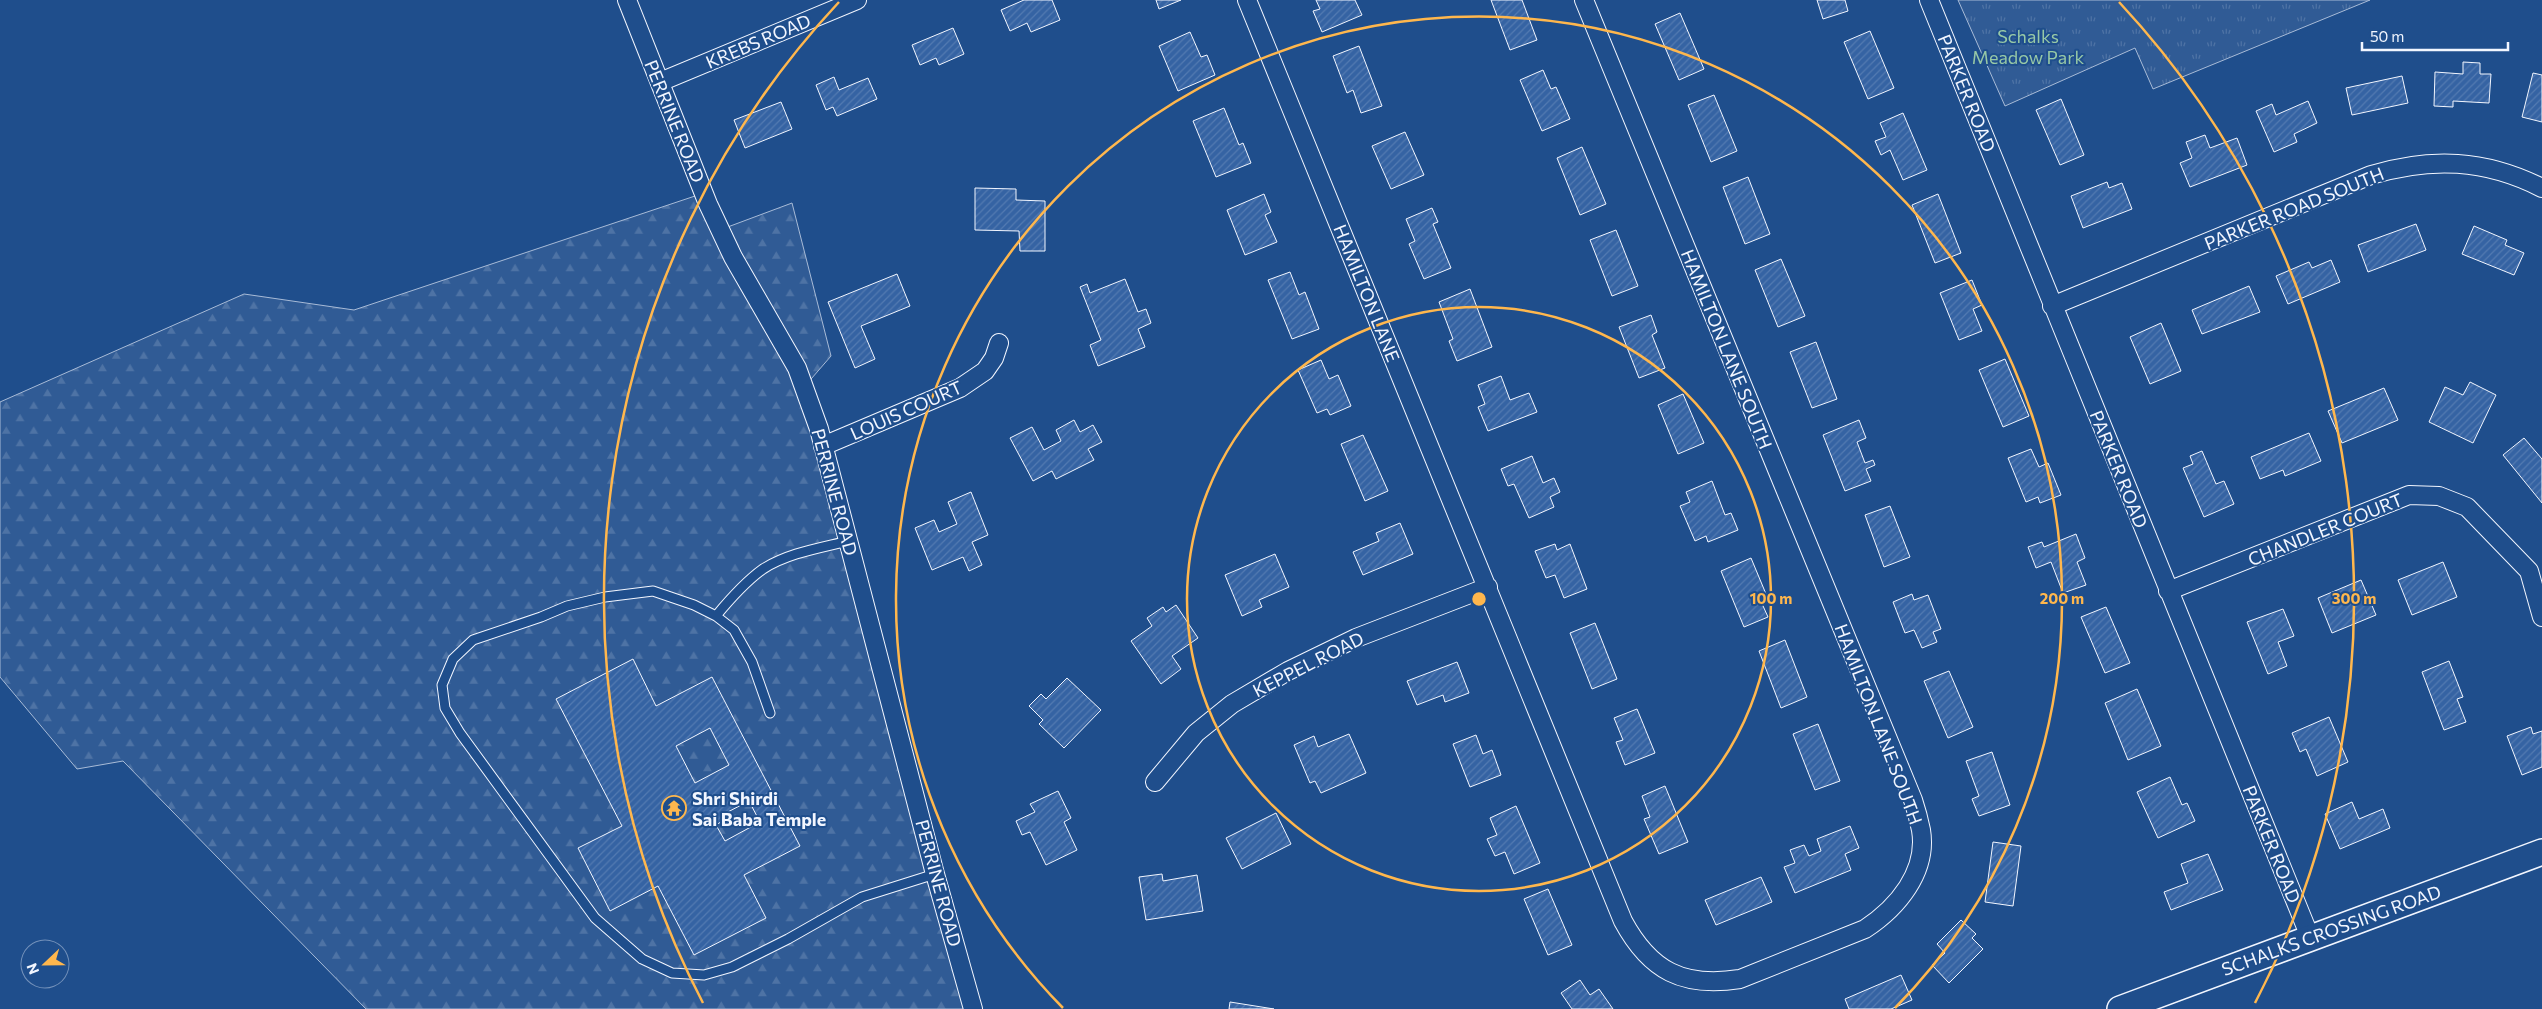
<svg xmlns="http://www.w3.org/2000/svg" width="2542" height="1009" font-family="Commissioner,sans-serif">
	<defs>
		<pattern id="forest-firs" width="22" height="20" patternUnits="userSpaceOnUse" patternTransform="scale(1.25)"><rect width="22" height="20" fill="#305b95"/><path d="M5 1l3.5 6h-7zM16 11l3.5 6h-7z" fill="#4e73a5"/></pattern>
		<pattern id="park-tufts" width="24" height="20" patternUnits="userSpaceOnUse" patternTransform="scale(1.25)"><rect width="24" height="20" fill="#305b95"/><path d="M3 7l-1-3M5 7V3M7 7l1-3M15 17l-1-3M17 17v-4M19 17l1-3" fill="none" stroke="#4e73a5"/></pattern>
		<pattern id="building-hatch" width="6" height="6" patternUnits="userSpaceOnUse" patternTransform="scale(1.25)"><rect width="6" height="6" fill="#3563a3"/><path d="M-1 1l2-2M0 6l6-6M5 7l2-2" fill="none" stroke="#537ab1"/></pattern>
	</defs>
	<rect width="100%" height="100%" fill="#1f4e8c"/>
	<path fill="url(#forest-firs)" stroke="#a8bbd7" d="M710,191l15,37 67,-25 39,153 -26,30 161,623h-600l-243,-248 -46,8 -77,-92v-275l244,-108 110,16z"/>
	<path fill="url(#park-tufts)" stroke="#a8bbd7" d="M1958,0h412l-217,89 -18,-41 -130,58z"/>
	<path fill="url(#building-hatch)" stroke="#f2f6ff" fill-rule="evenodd" d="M1024,0h28l8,20 -29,12 -4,-9 -17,8 -9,-21z
		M1156,0h25l-22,9z
		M1316,0h39l7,15 -40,17 -9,-21 7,-2z
		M1491,0h31l15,40 -27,10z
		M1817,0h28l3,11 -25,8z
		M1680,13l24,56 -25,11 -24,-56z
		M953,28l11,26 -25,11 -3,-7 -16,7 -8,-20z
		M1870,31l24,57 -26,11 -24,-57z
		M1190,32l11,25 6,-2 8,20 -37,16 -19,-45z
		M1359,46l23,60 -21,7 -8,-23 -6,3 -14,-37z
		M2463,62l17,1v11h11l-2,29 -36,-2v6l-19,-1 1,-34 28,2z
		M1543,70l8,19 5,-2 14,32 -28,12 -22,-51z
		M2533,73l9,2v47l-20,-5z
		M2402,76l6,27 -56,12 -6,-27z
		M834,77l5,13 29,-12 9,21 -40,17 -4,-9 -7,3 -10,-25z
		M1714,95l23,56 -26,11 -23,-57z
		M2061,99l23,56 -24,10 -24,-55z
		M2308,101l9,22 -23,11 3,8 -23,10 -18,-41 16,-7 4,11z
		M781,102l11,27 -47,19 -11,-28z
		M1224,108l15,37 4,-2 8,20 -35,14 -23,-56z
		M1903,113l24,57 -24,10 -13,-30 -9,5 -6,-14 11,-4 -6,-14z
		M1405,132l19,43 -33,14 -19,-43z
		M2205,135l5,13 27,-10 10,27 -57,22 -10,-24 12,-5 -6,-16z
		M1582,147l24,57 -26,11 -23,-57z
		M1748,177l22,57 -25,10 -22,-57z
		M2107,182l2,6 13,-5 10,26 -49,19 -12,-32z
		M975,188l41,1v11l29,1v50h-25l-1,-20 -44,-1z
		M1264,194l7,18 -6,3 12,27 -32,13 -18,-45z
		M1938,194l23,59 -26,10 -23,-58z
		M1432,208l6,14 -5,2 18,44 -27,11 -15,-35 6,-3 -9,-22z
		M2416,224l10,26 -58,22 -10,-27z
		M2474,226l33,14 -2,5 19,8 -10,22 -52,-21z
		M1616,230l22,56 -26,10 -22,-56z
		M1781,259l24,57 -27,11 -23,-57z
		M2331,260l9,22 -52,22 -12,-28 33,-14 3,6z
		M1290,272l9,23 6,-3 14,37 -27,10 -24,-59z
		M897,274l13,32 -49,20 14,33 -20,9 -27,-66z
		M1125,279l13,33 8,-3 5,14 -13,6 7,18 -47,19 -8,-21 11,-5 -21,-53 7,-3 3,9z
		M1972,280l10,25 -9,4 9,22 -23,9 -19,-47z
		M2249,286l11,26 -58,22 -10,-24z
		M1470,289l22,58 -35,14 -8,-20 4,-2 -14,-37z
		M1651,315l6,17 -5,3 13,33 -26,10 -20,-51z
		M2161,323l20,48 -31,13 -20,-47z
		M1816,342l21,57 -25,9 -22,-56z
		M2005,359l24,57 -26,11 -24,-57z
		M1321,360l8,19 9,-4 13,31 -21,9 -3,-6 -10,4 -19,-43z
		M1501,376l9,24 19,-7 8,19 -49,19 -10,-24 7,-3 -7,-19z
		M2470,382l26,13 -23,48 -44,-21 16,-35 18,8z
		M2384,388l14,32 -56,23 -14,-32z
		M1683,394l21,49 -26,11 -20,-49z
		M1074,420l6,12 13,-7 9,17 -14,7 6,11 -38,19 -4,-8 -19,10 -23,-43 22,-11 12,23 17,-9 -5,-11z
		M1859,420l7,18 -9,4 8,21 8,-3 2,5 -9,4 5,12 -26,10 -22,-56z
		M2309,433l12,28 -36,15 -2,-6 -23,9 -9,-22z
		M1363,435l25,56 -23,10 -24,-57z
		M2524,438l18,21v44l-39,-48z
		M2031,449l8,18 9,-4 13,32 -21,8 -2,-6 -12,5 -18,-44z
		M2202,451l14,33 8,-3 10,23 -30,13 -21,-49 10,-4 -3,-8z
		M1532,456l11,27 11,-5 6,14 -10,5 4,10 -25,11 -15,-34 -6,2 -7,-17z
		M1712,481l13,34 6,-2 7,17 -30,12 -2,-6 -11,5 -15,-35 10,-4 -4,-10z
		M971,492l17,43 -16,7 10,23 -13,6 -6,-14 -31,13 -17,-42 19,-8 5,12 18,-8 -9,-22z
		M1890,506l20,51 -26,10 -19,-52z
		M1400,523l13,31 -50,21 -10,-23 26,-11 -3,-8z
		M2076,534l9,24 -8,4 9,23 -23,8 -12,-31 -15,6 -8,-21 14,-5 2,5z
		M1555,544l2,6 13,-6 17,45 -23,9 -9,-23 -9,3 -11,-27z
		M1275,554l14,33 -30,13 3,7 -20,9 -17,-41z
		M1751,558l15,36 -7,3 9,20 -24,10 -23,-56z
		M2443,562l14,35 -45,18 -14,-35z
		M2361,580l15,35 -44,18 -14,-35z
		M1912,594l2,6 14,-5 13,34 -8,3 4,10 -15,6 -8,-18 -9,3 -12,-31z
		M1176,605l22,33 -26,18 9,13 -20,15 -30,-43 21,-15 -5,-8 16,-11 3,5z
		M2106,607l24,56 -25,10 -24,-56z
		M2283,609l11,27 -16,6 9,24 -19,8 -21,-52z
		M1595,623l22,56 -25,10 -22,-56z
		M1785,640l22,57 -26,11 -22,-57z
		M633,659l23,47 56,-29 88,169 -56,29 22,43 -72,37 -36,-69 -48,25 -32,-63 44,-22 -66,-127zM710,728l19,37 -34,18 -19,-37zM749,801l11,21 -35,19 -9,-16 8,-5 -2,-5z
		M2449,661l14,36 -6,2 9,23 -22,8 -22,-58z
		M1457,662l12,31 -24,9 -2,-7 -26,10 -10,-24z
		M1949,671l24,56 -25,11 -24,-57z
		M1067,678l34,32 -37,38 -25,-24 4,-4 -14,-14 12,-12 5,5z
		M2137,689l24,57 -33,14 -23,-57z
		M1637,709l18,44 -30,12 -9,-23 7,-2 -9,-22z
		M2329,717l19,45 -31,14 -11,-27 -6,3 -8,-19z
		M1818,724l22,57 -25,9 -22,-56z
		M2531,727l2,7 9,-3v36l-20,8 -15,-39z
		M1349,734l17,39 -45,20 -6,-12 -5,2 -16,-38 20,-9 4,11z
		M1476,735l7,19 9,-4 9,25 -31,12 -17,-43z
		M1992,752l18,53 -31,11 -7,-17 7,-3 -13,-35z
		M2170,777l12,28 5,-2 8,18 -37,17 -21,-46z
		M1665,786l23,56 -29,12 -15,-35 6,-2 -8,-21z
		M1058,791l13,27 -7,4 13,28 -31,15 -16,-33 -8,3 -6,-14 19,-9 -5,-8z
		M2352,802l7,17 24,-10 7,19 -50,21 -15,-35z
		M1516,806l24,57 -26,11 -9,-22 -10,4 -8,-17 10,-4 -7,-17z
		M1276,813l15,31 -49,25 -16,-31z
		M1850,826l9,22 -14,6 6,16 -56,23 -11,-26 11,-4 -5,-13 14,-5 5,11 12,-5 -4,-12z
		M1993,842l28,4 -8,60 -28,-4z
		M2208,854l15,36 -52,20 -7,-18 24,-9 -7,-19z
		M1162,874l1,7 34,-6 6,36 -57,9 -7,-43z
		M1761,877l11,25 -56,23 -11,-25z
		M1548,889l24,56 -24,10 -24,-56z
		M1961,920l15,14 -4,4 11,11 -34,34 -17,-18 13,-12 -8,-9z
		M1901,975l11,25 -21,9h-42l-4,-10z
		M1580,980l10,15 9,-6 14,20h-41l-11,-16z
		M1230,1002l44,7h-45z"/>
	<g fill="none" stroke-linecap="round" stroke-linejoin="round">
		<defs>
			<path id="lane" d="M716,616c14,-17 29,-34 47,-47 25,-16 57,-21 85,-28
				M770,713l-18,-51 -18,-32 -18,-14 -22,-11 -41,-14 -48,6 -38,9 -26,11 -68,23 -20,19 -11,26 3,23 15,25 135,185 47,41 30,14 32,2 28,-8 56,-28 74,-42 73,-23"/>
			<path id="street" d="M627,0l81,204 25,53 64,111 22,61 116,445 38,135
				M1247,0l376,921c27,50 60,67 117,58l125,-50c32,-21 63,-57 56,-99 -2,-10 -5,-21 -8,-30l-329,-800
				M1929,0l381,937
				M660,82l197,-82
				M2052,306l319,-131c60,-18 114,-16 171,13
				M823,446l137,-58 25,-17 9,-13 5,-15
				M2168,591l241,-96 30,1 28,11 62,64 13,46
				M1155,782l41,-49 36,-29 56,-33 68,-33 132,-51"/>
			<path id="secondary" d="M2120,1009l422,-157"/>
		</defs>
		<use href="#lane" stroke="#f2f6ff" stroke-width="11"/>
		<use href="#street" stroke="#f2f6ff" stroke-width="20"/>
		<use href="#secondary" stroke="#f2f6ff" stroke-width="28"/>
		<use href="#lane" stroke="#1f4e8c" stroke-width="9"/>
		<use href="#street" stroke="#1f4e8c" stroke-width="18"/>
		<use href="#secondary" stroke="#1f4e8c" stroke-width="25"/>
	</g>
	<g fill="none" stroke="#ffb74d" stroke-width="2.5">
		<circle cx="1479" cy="599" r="292"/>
		<path d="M1063 1008A583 583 0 1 1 1895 1008"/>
		<path d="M703 1003A875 875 0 0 1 839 2M2119 2A875 875 0 0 1 2255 1003"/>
	</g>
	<defs>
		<symbol id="temple-ring" viewBox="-11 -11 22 22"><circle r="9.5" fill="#1f4e8c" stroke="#ffb74d" stroke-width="1.5"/><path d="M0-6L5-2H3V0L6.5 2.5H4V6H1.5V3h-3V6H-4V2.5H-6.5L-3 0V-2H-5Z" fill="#ffb74d"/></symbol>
	</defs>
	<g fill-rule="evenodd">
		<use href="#temple-ring" x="660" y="794" width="28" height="28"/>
	</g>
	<g text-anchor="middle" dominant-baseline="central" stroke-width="4" stroke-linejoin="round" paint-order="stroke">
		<g font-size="18" fill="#97c8a6" stroke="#1f4e8c">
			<text x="2028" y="36">Schalks<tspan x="2028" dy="21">Meadow Park</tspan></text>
		</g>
		<g font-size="18" fill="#f2f6ff" stroke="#1f4e8c">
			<text transform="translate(758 41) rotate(-23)">KREBS ROAD</text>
			<text transform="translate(1967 93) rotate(68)">PARKER ROAD</text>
			<text transform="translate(675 121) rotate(68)">PERRINE ROAD</text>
			<text transform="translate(2294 208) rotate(-22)">PARKER ROAD SOUTH</text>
			<text transform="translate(1367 293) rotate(68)">HAMILTON LANE</text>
			<text transform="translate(1727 349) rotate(68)">HAMILTON LANE SOUTH</text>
			<text transform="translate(906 410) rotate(-24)">LOUIS COURT</text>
			<text transform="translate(2119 469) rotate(68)">PARKER ROAD</text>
			<text transform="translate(835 492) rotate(75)">PERRINE ROAD</text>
			<text transform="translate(2325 529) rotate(-22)">CHANDLER COURT</text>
			<text transform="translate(1308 664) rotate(-27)">KEPPEL ROAD</text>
			<text transform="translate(1879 724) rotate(69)">HAMILTON LANE SOUTH</text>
			<text transform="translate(2272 844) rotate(68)">PARKER ROAD</text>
			<text transform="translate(939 883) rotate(75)">PERRINE ROAD</text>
			<text transform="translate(2331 930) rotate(-20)">SCHALKS CROSSING ROAD</text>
		</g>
		<g font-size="18" font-weight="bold" fill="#f2f6ff" stroke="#1f4e8c" text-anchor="start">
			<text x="692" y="798">Shri Shirdi<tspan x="692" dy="21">Sai Baba Temple</tspan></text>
		</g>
	</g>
	<circle cx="1479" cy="599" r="8" fill="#ffb74d" stroke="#1f4e8c" stroke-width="2.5"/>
	<g font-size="15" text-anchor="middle" font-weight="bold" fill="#ffb74d" stroke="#1f4e8c" stroke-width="4" stroke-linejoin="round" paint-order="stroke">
		<text x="1771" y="604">100 m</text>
		<text x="2062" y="604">200 m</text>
		<text x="2354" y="604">300 m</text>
	</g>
	<g transform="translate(45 964) rotate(248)"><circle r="24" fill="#1f4e8c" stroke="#7391ba"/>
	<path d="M0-4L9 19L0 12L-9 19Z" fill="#ffb74d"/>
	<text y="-8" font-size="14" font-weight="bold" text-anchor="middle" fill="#f2f6ff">N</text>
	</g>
	<path d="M2362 42v8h146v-8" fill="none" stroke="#f2f6ff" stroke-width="2.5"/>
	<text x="2370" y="42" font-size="15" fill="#f2f6ff" stroke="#1f4e8c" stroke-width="4" paint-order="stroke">50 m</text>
</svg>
